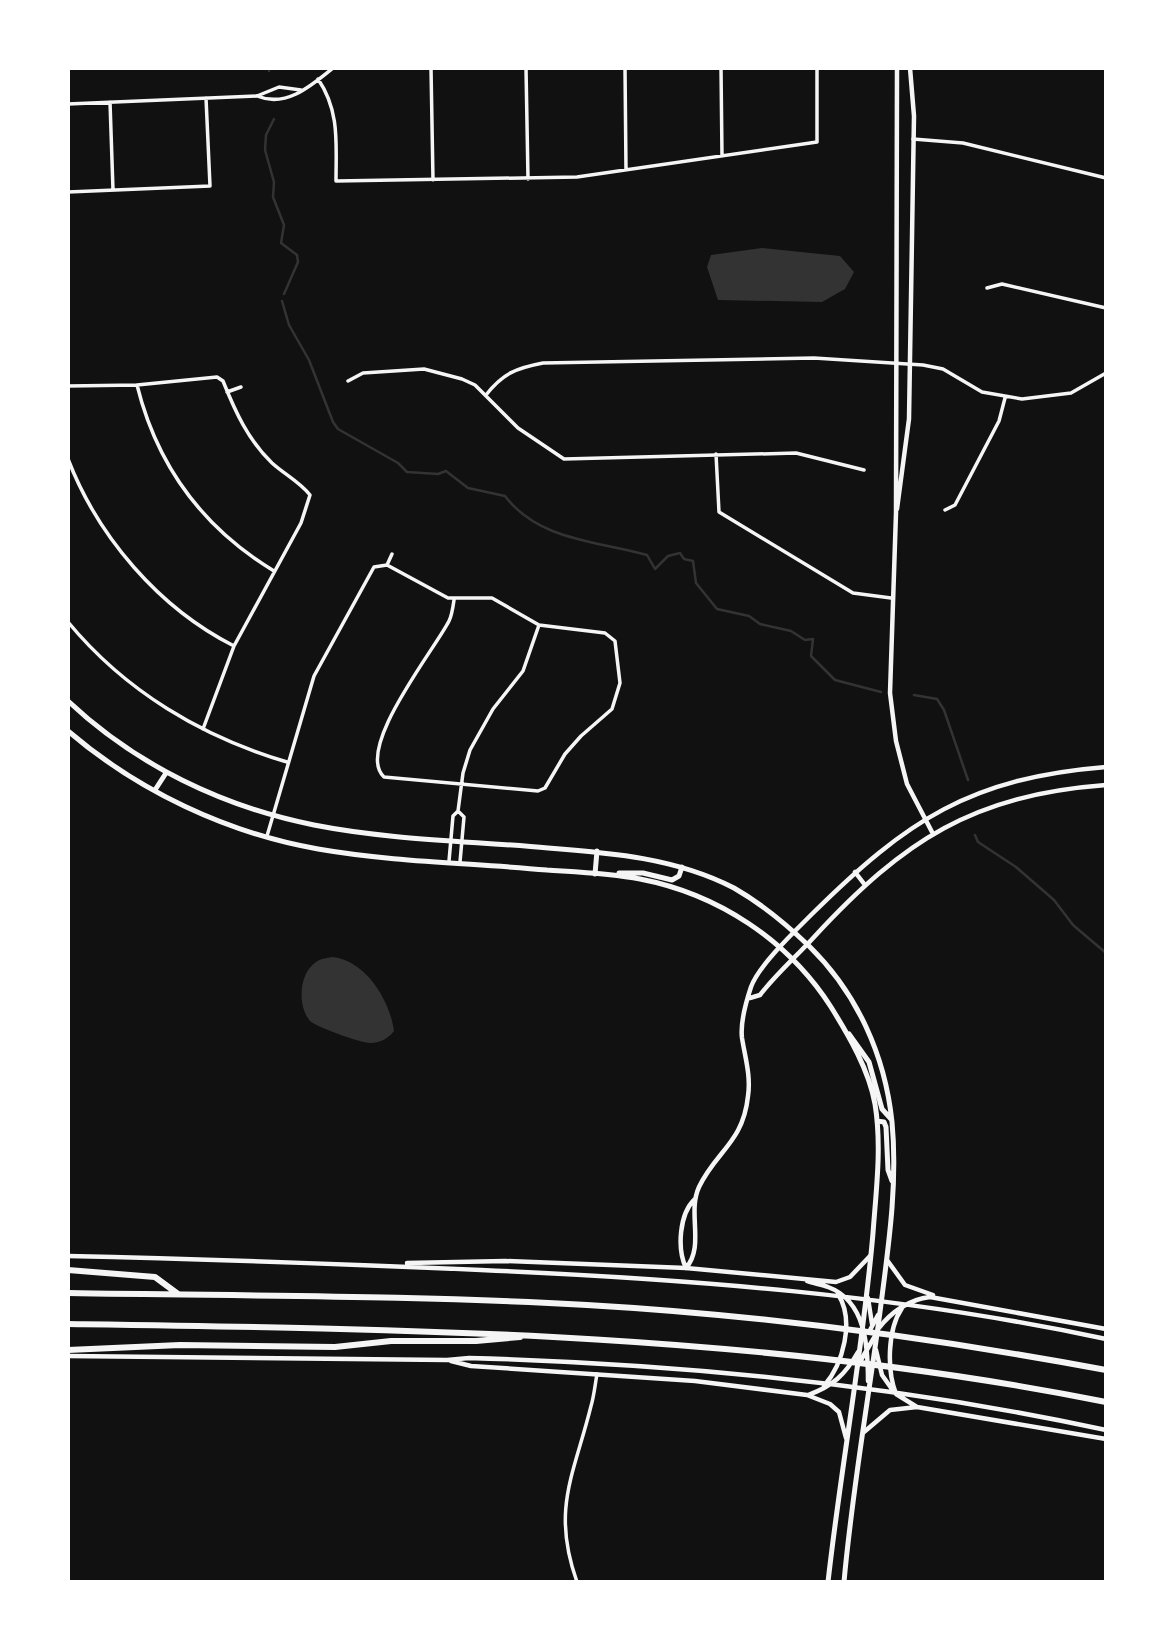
<svg xmlns="http://www.w3.org/2000/svg" width="1174" height="1650" font-family="'DejaVu Sans',sans-serif">
	<rect width="100%" height="100%" fill="#111"/>
	<path fill="#333" d="M762,248l78,8 14,16 -9,17 -23,13 -104,-2 -11,-33 4,-12z
		M332,957c34,3 58,44 62,74 -5,7 -14,12 -23,12 -8,1 -57,-17 -61,-22 -13,-15 -11,-48 6,-59 4,-3 11,-4 16,-5z"/>
	<g fill="none" stroke-linecap="round" stroke-linejoin="round">
		<path stroke="#333" stroke-width="2.5" d="M269,71v-3
			M274,119l-8,16 -1,15 9,32 -1,15 11,28 -3,18 16,12 1,7 -14,32
			M282,301l7,24 20,35 24,62 5,7 60,34 9,9 31,2 8,-3 22,17 37,8c34,45 93,45 142,59l8,14 13,-13 12,-3 4,6 9,2 3,22 21,26 32,7 11,8 31,7 14,9 8,-1 -2,17 24,24 46,12
			M914,695l23,4 7,11 24,70
			M975,835l3,7 38,25 38,33 19,25 33,28"/>
		<path stroke="#f5f5f5" stroke-width="3.5" d="M431,68l2,112
			M526,68l2,111
			M625,68l1,102
			M721,68l1,88
			M318,79c22,32 18,65 18,102l241,-4 240,-35v-74
			M257,96c29,12 54,-10 76,-28
			M110,102l3,88
			M68,104l189,-8 22,-9 22,3
			M913,139l50,4 143,35
			M68,192l142,-6 -4,-88
			M987,288l15,-4 104,24
			M348,381l15,-8 61,-4 38,10 13,6 43,43 46,31 232,-6 68,17
			M137,385c20,81 66,143 137,186
			M68,386l69,-1 80,-8 6,4c12,30 25,59 49,82 12,11 28,19 38,32l-9,28 -67,123 -31,83
			M227,392l14,-5
			M486,395c17,-22 31,-27 57,-32l271,-5 109,7 20,4 39,23 40,7 49,-6 35,-20
			M716,454l3,58 134,81 38,5
			M68,459c30,78 91,149 166,187
			M945,510l10,-5 44,-84 6,-23
			M387,565l61,33h44l47,27 66,8 10,8 5,42 -8,26 -31,27 -16,18 -20,34 -7,3 -154,-14c-30,-28 51,-128 65,-156 3,-6 4,-14 5,-21
			M387,565l5,-11
			M68,622c57,69 134,115 219,140
			M458,811l5,-38 7,-23 23,-41 30,-38 16,-46
			M267,836l47,-160 60,-109 13,-2
			M449,861l4,-45 5,-5 6,6 -4,45
			M577,1582c-26,-73 -3,-107 14,-176 3,-10 4,-21 6,-32"/>
		<path stroke="#f5f5f5" stroke-width="4.5" d="M897,68l-1,445 -6,180 6,48 11,43 25,48
			M897,509l12,-90 5,-303 -4,-48
			M855,872l10,13
			M750,998l10,-3c17,-22 37,-39 55,-59 89,-96 158,-141 291,-151
			M695,1199c-16,15 -18,50 -9,69 19,-22 1,-55 13,-81 17,-36 44,-44 49,-91 3,-20 -3,-39 -6,-58 -2,-16 4,-36 9,-51 8,-22 44,-56 61,-73 95,-94 158,-136 294,-147"/>
		<path stroke="#f5f5f5" stroke-width="4.5" d="M68,1256c138,3 275,8 413,14 209,9 419,25 625,69
			M887,1260l18,25 28,10
			M407,1263l98,-2 181,7 150,14 14,-5 20,-21
			M807,1281c7,3 15,3 21,6 38,14 40,60 40,94
			M868,1298l4,26
			M902,1308c-15,22 -15,63 -6,86l21,13
			M879,1328c12,-16 31,-29 51,-31l176,32
			M869,1332l9,-17
			M876,1350l6,25 12,17
			M68,1356l379,4 22,-2c213,6 429,27 637,72
			M451,1361l20,5 224,15 112,14 23,9 9,8 7,26
			M858,1365l17,-29
			M824,1386c19,-22 31,-65 14,-92
			M808,1395c25,-9 37,-20 50,-43
			M864,1432l26,-22 27,-3 189,32"/>
		<path stroke="#f5f5f5" stroke-width="5" d="M68,701c68,64 155,106 246,124 76,15 157,16 234,23 64,5 128,10 186,40 28,16 52,36 75,58 48,47 76,109 83,176 6,63 -4,127 -12,190 -12,90 -28,180 -36,270
			M68,731c70,60 159,102 250,118 75,13 153,14 229,21 31,2 62,3 93,9 78,15 148,61 191,128 18,29 38,63 44,97 7,43 1,87 -2,129 -10,117 -32,233 -45,349
			M155,790l11,-17
			M619,873h24l29,7 7,-4 3,-9
			M595,874l2,-23
			M849,1034l20,28 13,47 9,10
			M877,1121l7,1 2,5 2,43 4,11"/>
		<path stroke="#f5f5f5" stroke-width="6" d="M68,1270l87,7 23,17
			M68,1293c173,3 346,2 519,12 174,10 347,33 519,65
			M68,1324c349,5 694,9 1038,78
			M68,1350l112,-5 155,2 56,-6h85l44,-4"/>
	</g>
	<rect width="1174" height="1650" fill="none" stroke="#ffffff" stroke-width="140"/>
</svg>
